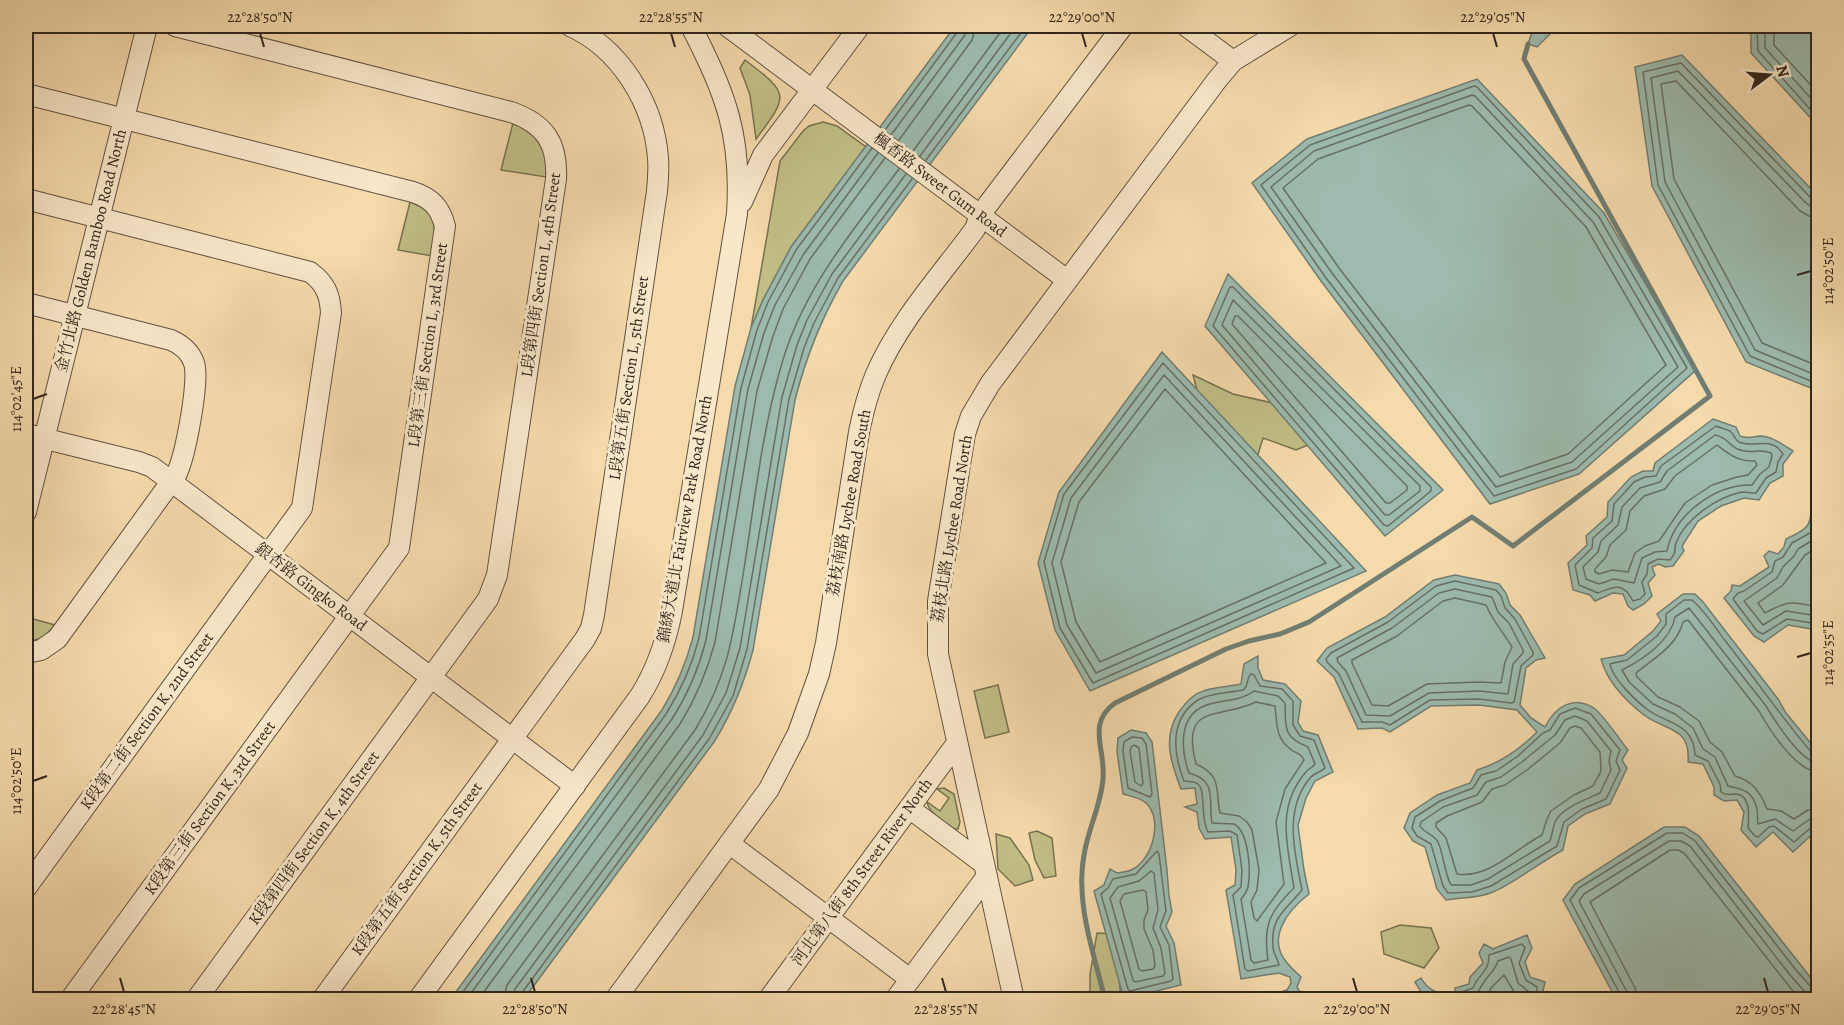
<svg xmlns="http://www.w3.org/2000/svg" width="1844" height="1025" font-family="Alegreya,'Noto Serif TC',serif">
	<rect width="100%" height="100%" fill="#f5daac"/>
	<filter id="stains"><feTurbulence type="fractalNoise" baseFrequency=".00333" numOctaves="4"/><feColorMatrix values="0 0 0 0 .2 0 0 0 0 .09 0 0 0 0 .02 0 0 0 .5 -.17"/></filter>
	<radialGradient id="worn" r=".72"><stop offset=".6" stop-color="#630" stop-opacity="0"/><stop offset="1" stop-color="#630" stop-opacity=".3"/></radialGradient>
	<path fill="#c1be86" stroke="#787252" stroke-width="1.5" d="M745,60c45,34 44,35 11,79l-6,-44 -10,-27z
		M823,122l14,4 29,21 -75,100 -28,53 -12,28 29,-167 23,-30 6,-5z
		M513,123c26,11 35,26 33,54l-45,-7z
		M410,202c29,10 26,27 22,54l-34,-6z
		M1193,375l40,19 79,18 27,20 -43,18 -33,-12 -11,36 -42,-34z
		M26,617l29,8 -11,12 -18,6z
		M998,685l11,47 -24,6 -11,-47z
		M944,788l10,6 6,28 -2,7h-4c-9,-7 -25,-15 -27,-27l13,9 9,-13 -12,-9z
		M1037,831l15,7 4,38 -12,2 -9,-18 -6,-27z
		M996,834l14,4 19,27 4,15 -18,6 -17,-17z
		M1400,925l31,3 8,20 -15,20 -40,-14 -3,-22z
		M1097,933l18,1 6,65 -34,1 3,-6v-20z"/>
	<path fill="#9cbaad" stroke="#717e73" stroke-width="1.5" d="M955,26h78l-190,255c-22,38 -37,76 -48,119l-42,250c-9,34 -21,63 -39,92l-190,257 -74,1 212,-290c14,-23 24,-46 31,-73l42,-251 16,-58 12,-28 28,-53z
		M1541,26h17l-21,21 -9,-3 4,-12z
		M1751,26h67v100l-67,-73z
		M1682,55l136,141v195l-72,-29 -94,-176 -17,-119z
		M1477,79l127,134 92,157 -117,104 -89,30 -169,-223 -69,-98 55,-44z
		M1228,274l215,216 -58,46 -180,-210z
		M1162,352l204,219 -276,120 -35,-61 -17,-67 21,-71z
		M1713,419l23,8 4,9c8,3 12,1 20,0 12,0 23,9 33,15l-10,13v12l-13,7 -11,17 -15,-2 -23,8 -23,15 -16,25 2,5 -11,15 -8,1 -6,-3 -7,3 3,8 -7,8 4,13 -8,8 -11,6 -5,-4 -5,-12 -10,-1 -18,8 -5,-6 -17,-5 -5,-27 19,-18 -1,-9 21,-19 1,-15 23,-25 12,-6h10l2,-8z
		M1818,501v129l-30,-5 -24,17 -10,-6 -30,-38 7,-7 1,-6 8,1 29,-19 -5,-11 5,-5 9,3 6,-7 2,-8c19,-9 26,-11 25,-34z
		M1455,575l44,9 7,9 4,12 10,10 25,43 -9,2 -10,8 -6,37 11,13 14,9c10,-20 29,-33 50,-18 9,7 25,31 33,41l-6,10 5,8 -17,36 -25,10 -17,12 -5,24c-23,12 -48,33 -70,42 -16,7 -31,5 -47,8l-9,-11 -12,-42 -12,-6 -9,-13 6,-15 27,-18 33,-12 7,-13c23,-7 43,-21 60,-38l-20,-22 -38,-5 -48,1 -41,26 -8,-4 -24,1 -24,-52 -17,-16 10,-13 58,-31 49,-37z
		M1683,594h12l8,8 75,97 8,14 32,39v77l-25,23 -20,-20 -17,15 -15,-17 3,-18 -7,-12 -13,1 -10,-6v-8l-11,-23 -15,-2c3,-36 -23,-31 -44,-47 -18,-14 -37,-34 -43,-56l23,-4 29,-24 8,-10 -4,-7z
		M1258,656v12l5,12 22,4 16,17 -3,21 5,9 15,4 15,37 -18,9 -9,17 -8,27 6,45 5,24c-21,16 -44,45 -21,70 4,5 9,9 13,13l-4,10 7,12h-47l30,-9 4,-7 -1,-6 -11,-4 -38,6 -15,-89 9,-5 1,-15 -5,-33 -26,2 -6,-11 -2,-16 -12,-5 12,-3 -2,-16 -14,1c-10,-26 -19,-52 -2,-77 4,-6 10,-13 16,-17 12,-8 32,-8 46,-11l3,-20z
		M1131,730l15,3 6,9 15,128 2,26 3,16 -6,14 8,17 7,42 -57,14 -30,-108 10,-6 6,-16 7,4c4,-1 10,-1 14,-3 21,-9 33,-50 15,-67 -5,-5 -16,-7 -23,-9l-6,-43 1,-13z
		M1664,827h21l14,9 119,151v12h-202l-53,-99 12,-16z
		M1527,935l5,13 -7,14 5,15 15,5 -4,17h-121l3,-4 -8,-13 6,-4c8,14 19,16 34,17v-7l14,-4 1,-7 13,-14 -4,-10 5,-9 9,5z"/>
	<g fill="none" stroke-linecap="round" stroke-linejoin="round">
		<path stroke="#667065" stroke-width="1.5" d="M1757,26l1,25 60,67
			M1765,26v22l53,58
			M1774,26v19l44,48
			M1474,86l3,1 122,130 88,151 -111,101 -82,27 -168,-218 -65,-93 49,-40z
			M1472,95l3,1 118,126 85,145 -106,95 -76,25 -164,-214 -61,-86 43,-36z
			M1469,105l3,1 114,121 80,138 -98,89 -68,23 -161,-209 -56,-80 35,-29z
			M885,130l73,-99 2,-5
			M891,135l74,-100 2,-9
			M899,140l73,-100 4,-14
			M913,151l92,-125
			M920,156l96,-130
			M926,160l100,-134
			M1818,201l-7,-3 -130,-135 -38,9 15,113 92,171 68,28
			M1818,208l-6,-1 -6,-4 -128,-132 -27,7 14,104 90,168 63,26
			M1818,217l-9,-1 -9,-5 -124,-130 -15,3 13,95 88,164 56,23
			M1230,287h3l198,200v4l-43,35 -4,-1 -171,-199z
			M1233,300l187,186v5l-31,24h-4l-163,-190z
			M1235,316h3l169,170v4l-17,13h-4l-154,-179z
			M1163,363l191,205 -261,115 -33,-55 -16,-66 20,-68z
			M1164,375l177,191 -245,107 -29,-48 -15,-62 19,-65z
			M1165,389l161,174 -226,99 -24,-40 -15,-60 18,-60z
			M1716,426c4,2 10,3 14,5 4,3 4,8 9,11 15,7 32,-7 44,12l-5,8 -2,10 -10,6 -10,15c-5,0 -10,-1 -14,-1 -25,5 -57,27 -66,51 -3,9 2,7 -6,17l-12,-1 -10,5 -1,10 -5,8 3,12 -5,5 -7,2c-10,-19 -18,-15 -35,-8l-19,-8 -4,-20 17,-17 1,-10 19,-17 2,-17 20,-22 11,-5 11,-1 5,-10z
			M1715,435c13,2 13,11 25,15 11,4 20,-2 31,3l1,3 -3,11 -9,7 -8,11c-37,-1 -78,30 -85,66l-12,1 -13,6 -8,25 -20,-4 -15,5 -13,-5 -3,-12 15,-15 3,-11 17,-16 4,-18 18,-19 20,-6 7,-11z
			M1717,445c12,9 21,17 38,16l2,4 -9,10 -11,2 -25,8 -27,18 -26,38 -14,5 -10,7 -7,19 -16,-2 -13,4 -4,-2v-3l11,-12 4,-12 16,-15 4,-19 14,-15 21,-7 10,-13z
			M1818,508l-1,12 -7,13 -18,10 -9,14 -8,4 -3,11 -28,19 -6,2 -5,6 24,32 6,3 24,-15 31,5
			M1818,533l-5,7 -15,9 -4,7 -11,11 -6,11 -33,23 19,24 23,-14 32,5
			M1818,547l-13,8 -22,30 -25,18 7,10c26,-14 26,-11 53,-6
			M1455,581l41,9 5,6 4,12 10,11 18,33v3l-12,11 -7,36 -3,1 -32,-4 -49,1 -40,25 -8,-3h-20l-23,-48 -12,-12 -1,-3 5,-6 57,-31 48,-36z
			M1455,589l37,8 6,15 11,11 14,27v3l-10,11 -5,30 -29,-3 -50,2 -39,23 -24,-1 -20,-44 -8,-9 -1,-4 55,-30 47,-35z
			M1455,598l31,7c6,15 17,27 26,42l-7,15 -4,21 -22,-1 -52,2 -39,22 -16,-1 -20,-42v-3l45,-24 46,-35z
			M1251,674l3,1 6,11 22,3 11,12v24l7,11 14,4 11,28c-4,4 -11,5 -15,10 -27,32 -15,76 -8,112 -16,20 -32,27 -29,57 0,6 5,12 6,18l-31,6 -3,-2 -12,-74 8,-8 1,-17 -5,-35 -7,-4 -22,1c-8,-13 -2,-42 -10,-48 -3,-3 -10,-2 -14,-3 -11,-28 -15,-62 14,-81 11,-7 31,-7 45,-10 6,-4 3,-12 8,-16z
			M1254,691l24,5 7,7c1,24 -3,34 23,44l7,17c-3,4 -7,5 -10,9 -30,36 -17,75 -11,115 -25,24 -31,38 -26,72l-14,3 -3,-3 -10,-61c3,-4 6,-7 7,-12 3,-16 1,-55 -14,-63l-22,-1c-4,-24 6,-42 -23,-50 -8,-22 -11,-56 15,-67 17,-7 36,-4 50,-15z
			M1256,702l19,4c2,15 0,31 14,42 6,6 12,4 15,12l-19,29 -9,33 8,62 -27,37 -3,-3 -3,-16 6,-12 2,-20 -7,-40 -5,-8 -8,-6 -19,-3c-5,-23 3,-37 -24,-49 -16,-62 23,-44 60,-62z
			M1575,708l16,6 29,36 -4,11 4,9 -14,29 -24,10 -18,13 -7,24 -66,40 -19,6 -24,1 -5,-7 -12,-42 -14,-8 -5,-8 3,-11 25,-16 33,-13 8,-13 15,-4 22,-15 25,-23 7,-3 10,-16z
			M1575,716l12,5 24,30 -2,10 2,9 -11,23c-13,6 -39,15 -45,29 -2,6 -3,13 -5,19l-62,38 -17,6h-20c-7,-13 -7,-30 -13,-43 -4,-8 -14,-9 -18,-16l1,-4 22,-15 34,-12 9,-13 15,-5 21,-15 33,-27 10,-15z
			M1575,726l6,2 19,24 1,19 -8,15 -19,9 -23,16 -4,8 -5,16c-27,14 -53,44 -85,39l-11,-36 -10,-11v-4l11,-7 35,-14 10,-13 13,-4 22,-15 33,-27 10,-15z
			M1132,737l10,1 4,6 6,50 -2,3 -22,-9 -5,-37 1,-9z
			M1134,745l5,3 4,35 -2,3 -6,-4 -5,-31 1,-4z
			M1818,755l-6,-2c-30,-35 -56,-73 -85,-110 -11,-14 -21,-31 -35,-43h-8l-18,14v10l-9,12 -30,24 -17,4c2,14 26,37 38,46 19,14 46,13 47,45l13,6 12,23 1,8c6,4 8,2 15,2 15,1 13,23 12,34l7,8 3,1 11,-10 5,-1 20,16 19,-16 5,-1
			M1818,763c-17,-1 -43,-42 -52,-57l-77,-98 -14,9c-4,24 -33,43 -53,53l7,12 24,22 22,10 18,14 10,21 12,8 13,29c15,3 25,5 29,23 1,5 0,10 1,15l17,-5 18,12 17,-12 8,-2
			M1818,772c-22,-1 -49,-43 -59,-61l-71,-91 -5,2c-6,24 -29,36 -47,51l1,4 21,20 22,10 19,14 11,21 12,10 13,24c18,5 25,16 32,33l14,2 13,8 14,-9 10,-2
			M1157,851l2,3 7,57 -6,16 9,18 4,34 -2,2 -41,10 -2,-2 -27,-95 7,-6 5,-9 23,-5z
			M1151,871l3,2 4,37 -5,18 8,20 4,25 -2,3 -28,6 -2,-2 -23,-82 8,-11 21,-6z
			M1143,890l3,2 2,18 -4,10v9l9,21 2,16 -2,3 -11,2 -3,-2 -19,-68 4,-7z
			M457,1000l209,-286c15,-24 26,-48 33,-76l42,-250 16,-58 11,-28 28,-52 76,-102
			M466,1000l206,-281c16,-25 27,-51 34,-79l42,-251 16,-56 11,-28 28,-50 75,-102
			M478,1000l202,-276c16,-26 27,-52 35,-82l42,-251 16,-55 10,-27 27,-50 75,-101
			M503,1000l4,-15 188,-255c33,-54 38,-94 48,-155 11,-68 18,-138 37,-205 21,-79 71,-137 119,-201
			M512,1000l3,-11 188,-254 23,-42 14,-45 42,-251 15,-52 10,-25 25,-46 74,-100
			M520,1000l1,-6 188,-255 24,-43 14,-47 42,-250 15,-51 10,-25 24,-45 74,-99
			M1458,1000l4,-8 11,-4c6,-15 16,-15 16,-33l33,-11 3,4 -6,15 7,17 11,7 -1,13
			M1467,1000c12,-6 10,-8 17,-18 5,-8 11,-11 14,-21l11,-4 2,2 7,24 11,9 -1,8
			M1485,1000l6,-12 13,-13 15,25
			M1621,1000l-1,-6 -50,-94 9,-12 88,-55h16l12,8 101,129 16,18 6,2
			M1629,1000l-2,-8 -48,-91 5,-7 85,-53h12l9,5 100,129 17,19 11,4
			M1638,1000l-3,-12 -45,-86 80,-52h8l6,3 116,147"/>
		<path stroke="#717e73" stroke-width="5" d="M1105,1000c-11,-47 -30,-97 -21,-145 4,-26 17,-50 19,-76 3,-30 -17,-55 12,-76l111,-54 23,-8 31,-7 29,-12 163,-105 41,29 197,-150 -186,-337 4,-15"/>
		<defs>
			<path id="street" d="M175,26l336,86c34,12 47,31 45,67l-59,396 -9,24 -292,401
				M727,26l340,254
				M1186,26l47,35
				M26,94l387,98c18,6 27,15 32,34l-46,322 -329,452
				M26,199l284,73c15,11 20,22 21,41l-29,195 -276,380
				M742,202l21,-47 97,-129
				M26,303l145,37c11,5 19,11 23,23 6,17 -9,95 -18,112l-119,164 -16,11 -15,3
				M26,434l113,28 13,5 423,319
				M26,512l121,-486
				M909,808l75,56
				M730,844l180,135
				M322,1000l263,-361 6,-11 3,-13 63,-424c1,-11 2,-22 1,-33 -4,-54 -38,-110 -88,-132
				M418,1000l222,-304c17,-27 26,-54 32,-85l65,-397c5,-79 -11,-119 -46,-188
				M615,1000l154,-211 29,-56 21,-59 7,-31 33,-211c4,-20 9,-39 17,-58 23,-53 65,-99 99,-145l5,-14 143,-189
				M768,1000l189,-257
				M895,1000l92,-124
				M1014,1000l-76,-346v-53l27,-167 6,-18 19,-32 227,-304 16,-19 57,-35"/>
		</defs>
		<use href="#street" stroke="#615241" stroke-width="22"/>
		<use href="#street" stroke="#f8e7c9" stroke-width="20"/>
	</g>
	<path fill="none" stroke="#30251d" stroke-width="2" d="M260,33l4,14M671,33l4,14M1082,33l4,14M1493,33l4,14M1797,275l14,-4M33,399l14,-5M1797,657l14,-4M33,781l14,-5M120,978l4,14M531,978l4,14M942,978l4,14M1353,978l4,14M1764,978l4,14"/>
	<g text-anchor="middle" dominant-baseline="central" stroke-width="6" stroke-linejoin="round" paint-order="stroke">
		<g font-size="16" fill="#30251d" stroke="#f8e7c9">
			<text transform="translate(940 185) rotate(37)">楓香路 Sweet Gum Road</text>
			<text transform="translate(91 251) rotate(-76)">金竹北路 Golden Bamboo Road North</text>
			<text transform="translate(541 275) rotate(-82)">L段第四街 Section L, 4th Street</text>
			<text transform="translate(428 345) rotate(-82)">L段第三街 Section L, 3rd Street</text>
			<text transform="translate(629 378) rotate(-82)">L段第五街 Section L, 5th Street</text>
			<text transform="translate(849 503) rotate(-80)">荔枝南路 Lychee Road South</text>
			<text transform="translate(685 519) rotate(-80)">錦綉大道北 Fairview Park Road North</text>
			<text transform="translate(952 529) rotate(-81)">荔枝北路 Lychee Road North</text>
			<text transform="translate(311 587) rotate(37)">銀杏路 Gingko Road</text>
			<text transform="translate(147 721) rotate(-54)">K段第二街 Section K, 2nd Street</text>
			<text transform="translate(210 808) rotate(-54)">K段第三街 Section K, 3rd Street</text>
			<text transform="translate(314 838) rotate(-54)">K段第四街 Section K, 4th Street</text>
			<text transform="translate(417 869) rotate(-54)">K段第五街 Section K, 5th Street</text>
			<text transform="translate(862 872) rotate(-54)">河北第八街 8th Street River North</text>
		</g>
	</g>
	<rect width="1844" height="1025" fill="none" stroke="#f5daac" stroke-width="66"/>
	<g transform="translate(1769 75) rotate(74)" stroke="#f8e7c9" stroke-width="4.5" paint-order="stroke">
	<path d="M0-4.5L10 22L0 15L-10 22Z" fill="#30251d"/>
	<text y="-9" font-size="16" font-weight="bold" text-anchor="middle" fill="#30251d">N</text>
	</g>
	<rect x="33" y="33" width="1778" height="959" fill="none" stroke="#30251d" stroke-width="2"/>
	<g font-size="15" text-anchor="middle" fill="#30251d">
		<text x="260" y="22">22°28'50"N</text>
		<text x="671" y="22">22°28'55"N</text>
		<text x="1082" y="22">22°29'00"N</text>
		<text x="1493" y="22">22°29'05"N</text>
		<text transform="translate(1828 271) rotate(-90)" y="5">114°02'50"E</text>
		<text transform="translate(16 399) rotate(-90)" y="5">114°02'45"E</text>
		<text transform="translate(1828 653) rotate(-90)" y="5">114°02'55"E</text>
		<text transform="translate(16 781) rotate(-90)" y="5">114°02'50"E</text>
		<text x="124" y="1014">22°28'45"N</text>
		<text x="535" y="1014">22°28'50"N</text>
		<text x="946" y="1014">22°28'55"N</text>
		<text x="1357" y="1014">22°29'00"N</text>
		<text x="1768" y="1014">22°29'05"N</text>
	</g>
	<rect width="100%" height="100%" filter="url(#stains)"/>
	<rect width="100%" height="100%" fill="url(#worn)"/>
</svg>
